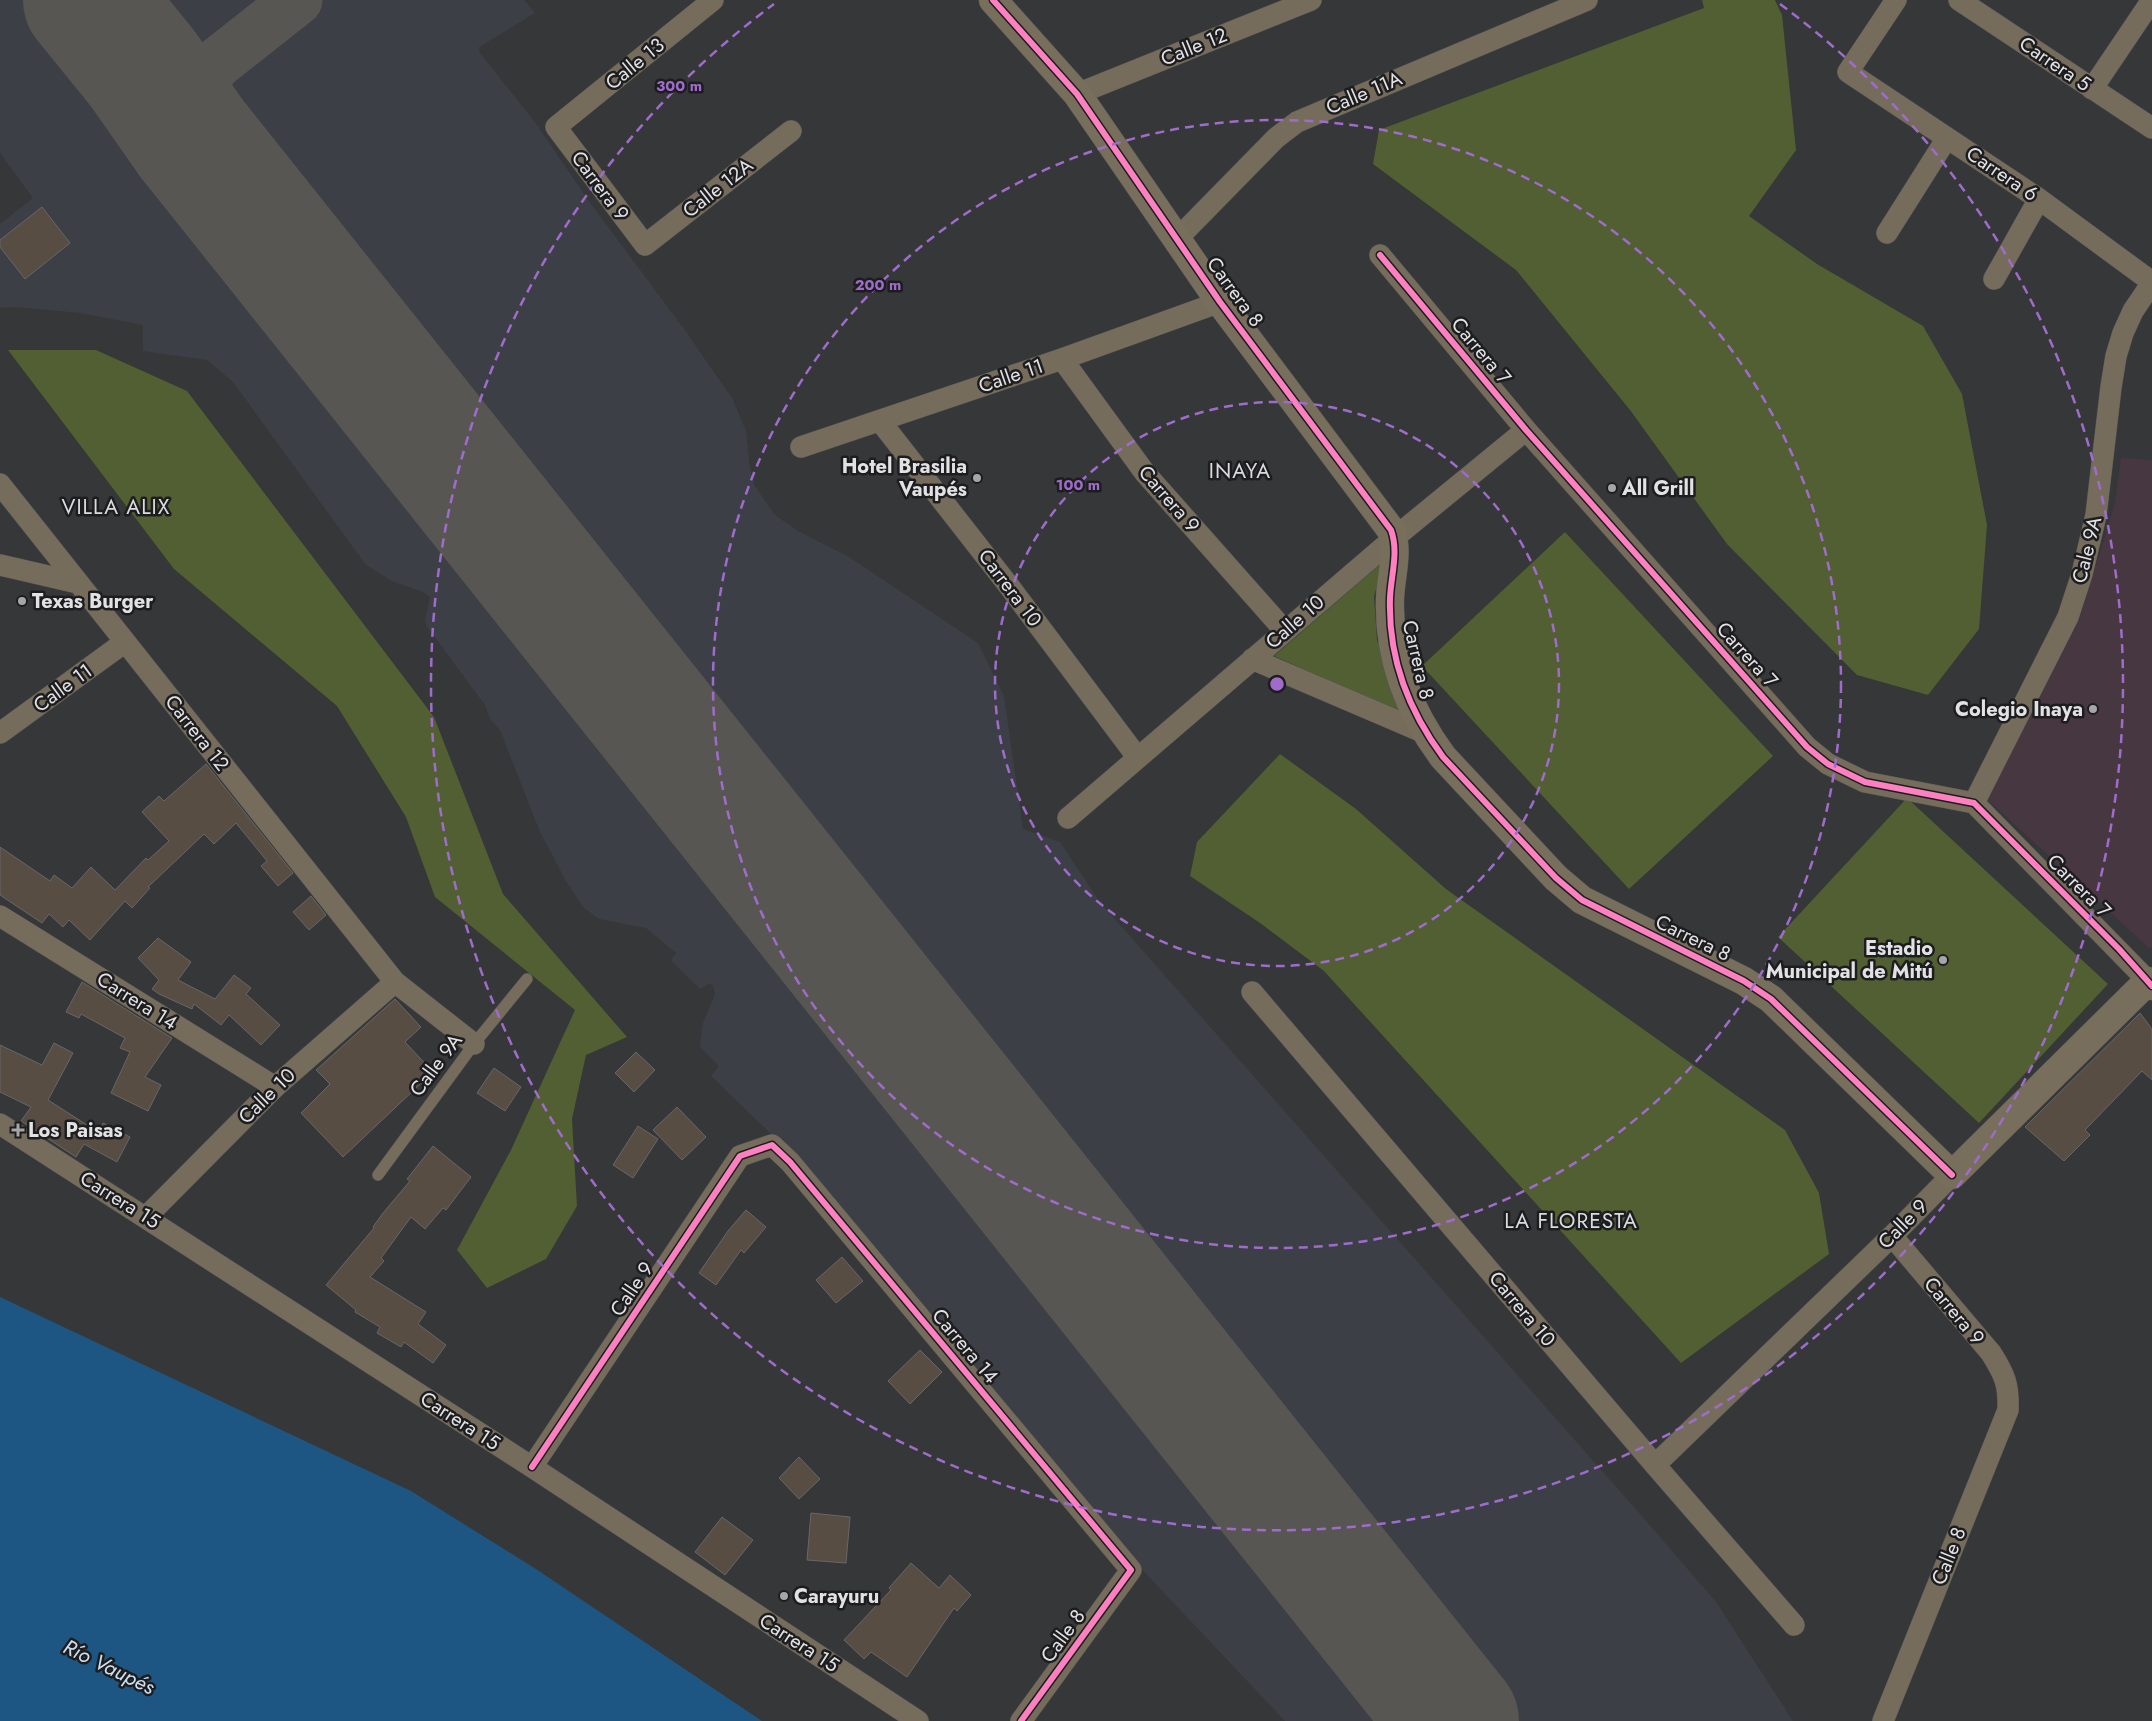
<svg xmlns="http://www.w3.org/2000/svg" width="2152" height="1721" font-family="Jost,sans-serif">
	<rect width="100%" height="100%" fill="#363738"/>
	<path fill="#3d3f46" d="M0,0h524l11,13 -56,34 1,6 55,69 53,78 96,129 48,69 14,33 4,37 5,18 20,29 23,16 51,26 129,86 26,53 19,133 37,13 39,59 549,622 68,79 77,119h-508l-152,-161 -361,-425 -61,-59 8,-10 -18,-18 -1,-4 3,-21 12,-29 -2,-9 -4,-1 -9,5 -29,-29 5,-7 -30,-25 -47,-9 -15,-11 -18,-27 -26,-49 -40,-102 -10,-11 -5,-14 -57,-77 -3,-7 5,-24 -7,-5 -29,-10 -28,-17 -133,-183 -26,-22 -64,-9v-26l-63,-12 -66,-6 -14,1v-84l33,-26 -33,-45z"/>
	<path fill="#473740" d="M2121,458l31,2v486l-2,3 -162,-149 92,-182 35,-115z"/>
	<path fill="#515f32" d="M1702,0h73l7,15 14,135 -47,66 68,48 106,62 39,68 25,131 -8,104 -51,66 -71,-20 -130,-131 -97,-134 -114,-140 -143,-106 6,-34 325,-122z
		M8,350h88l91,41 247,326 69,177 124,143 -41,18 -14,64 5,87 -31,53 -59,29 -30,-38 54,-100 64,-140 -140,-113 -29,-80 -69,-111 -163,-137z
		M1565,532l208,224 -144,133 -207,-223z
		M1385,560l-11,36 3,44 27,75 -130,-59z
		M1280,754l76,55 90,80 339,241 34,63 10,61 -148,109 -357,-392 -64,-48 -70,-47 7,-34z
		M1907,798l201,186 -129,139 -201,-186z"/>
	<path fill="#1d5683" d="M0,1297l411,194 125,78 226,152h-762z"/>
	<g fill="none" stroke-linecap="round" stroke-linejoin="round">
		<path stroke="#585652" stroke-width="51" d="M143,69c20,7 38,13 59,6l95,-75
			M192,139v-37l4,-11 19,-26"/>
		<path stroke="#585652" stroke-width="128" d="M87,0l56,69 49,70 1263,1582"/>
	</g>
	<path fill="#574d43" stroke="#686768" d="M42,207l28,36 -45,36 -25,-32v-7z
		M206,764l87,109 -15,13 -17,-20 6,-5 -31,-38 -22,21 -10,-10 -56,53 2,1 -18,20 -7,-7 -35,39 -21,-20 -6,7 -14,-13 -7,9 -42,-28v-48l50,34 4,-6 18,13 19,-21 24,23 31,-32 2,2 21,-19 -27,-29 17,-16 5,5z
		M311,896l15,19 -17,15 -16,-18z
		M158,938l33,24 -13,18 37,19 19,-24 17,13 -5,6 34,31 -19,20 -32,-30 -8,10 -27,-21 -2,5 -33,-15 -7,-5 7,-9 -21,-22z
		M82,982l90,56 -27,39 16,8 -13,26 -37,-18 19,-41 -10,-4 5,-10 -44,-24 -2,4 -13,-6z
		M395,999l26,28 -16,15 28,30 -90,85 -42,-44 29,-29 -14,-14z
		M2140,1013l12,16v51l-10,-9 -57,59 5,5 -26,26 -39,-34z
		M54,1043l19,10 -25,47 50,32 5,-9 27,14 -13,25 -33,-18 -8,13 -55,-36 10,-14 -31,-15v-47l42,20z
		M636,1052l19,18 -21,22 -19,-19z
		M494,1068l27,19 -16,24 -28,-18z
		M677,1107l29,30 -24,23 -29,-30z
		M638,1126l20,13 -25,39 -20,-13z
		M433,1146l38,31 -25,33 -3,-2 -18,21 -14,-12 -30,41 3,3 -14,16 56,35 -8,12 28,21 -13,18 -29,-21 -3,5 -24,-14 3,-6 -25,-15 1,-2 -30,-25 48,-57 -1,-1 10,-14 27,-32 -3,-2z
		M746,1210l20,17 -22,26 -3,-3 -25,35 -17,-12 29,-42z
		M842,1257l21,24 -27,22 -20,-23z
		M920,1350l22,22 -32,32 -22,-23z
		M799,1457l21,22 -21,20 -20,-21z
		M811,1513l39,4 -4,46 -39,-3z
		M722,1517l31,23 -28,35 -30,-23z
		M911,1563l28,25 11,-13 21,20 -14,16 -3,-3 -47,69 -36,-25 -7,7 -20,-19 47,-50 -2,-2z"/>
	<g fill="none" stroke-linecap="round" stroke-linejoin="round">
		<defs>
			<path id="lane" d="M378,1175l96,-131 53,-65"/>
			<path id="street" d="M713,0l-157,127 89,118 146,-114
				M1896,0l-48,72 191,127 113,83
				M1959,0l193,128
				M2092,89l60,-89
				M1077,94l234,-94
				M1887,233l60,-95
				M1177,239l99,-101 21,-16 290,-122
				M1380,255l146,175 281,317 21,17 37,18 109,21 174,178
				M1994,279l45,-80
				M1062,359l83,114 140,158
				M880,421l129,165 129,172
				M801,447l261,-88 158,-57
				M0,484l395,498 79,62
				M0,565l78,18
				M1252,659l173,74
				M0,733l125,-91
				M1974,803l94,-186 14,-43 14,-59 15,-128 5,-31 7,-23 10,-22 19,-28
				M1068,818l326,-280 132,-108
				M0,916l275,171
				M1252,992l403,473 139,160
				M0,1124l532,343 386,254
				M146,1217l129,-130 120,-105
				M1655,1465l237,-229 60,-61
				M532,1467l208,-311 32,-11 18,17 341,408 -110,151
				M1883,1721l125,-311c1,-25 -3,-35 -17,-57l-99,-117"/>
			<path id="secondary" d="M993,0l84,94 143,208 171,228c8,22 0,45 -1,68 -2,60 18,112 53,159l113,121 26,22 162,81 27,18 181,176 196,-194 4,5"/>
		</defs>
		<use href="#lane" stroke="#555657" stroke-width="12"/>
		<use href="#street" stroke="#555657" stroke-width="22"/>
		<use href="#secondary" stroke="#555657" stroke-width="29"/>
		<use href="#lane" stroke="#766c5c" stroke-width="11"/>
		<use href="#street" stroke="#766c5c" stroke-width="21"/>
		<use href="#secondary" stroke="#776e5c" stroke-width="28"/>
		<defs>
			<path id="cycleway" d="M993,0l84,94 143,208 171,228c8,22 0,45 -1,68 -2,60 18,112 53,159l113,121 26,22 162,81 27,18 181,176
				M1380,255l146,175 281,317 21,17 37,18 109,21 145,146 33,37
				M532,1467l208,-311 32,-11 18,17 341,408 -110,151"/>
		</defs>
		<use href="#cycleway" stroke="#1d1d1f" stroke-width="9"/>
		<use href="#cycleway" stroke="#ff80c0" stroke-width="6"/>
	</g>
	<g fill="none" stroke="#9f6ccc" stroke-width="2.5" stroke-dasharray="9 6">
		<circle cx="1277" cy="684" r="282"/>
		<circle cx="1277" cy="684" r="564"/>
		<path d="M1780 4A846 846 0 1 1 774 4"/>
	</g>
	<g fill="#a6a6a8" stroke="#1d1d1f" stroke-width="2">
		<circle cx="977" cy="478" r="5"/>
		<circle cx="1612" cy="488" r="5"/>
		<circle cx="22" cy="601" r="5"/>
		<circle cx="2093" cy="709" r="5"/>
		<circle cx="1943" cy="960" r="5"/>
		<path d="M15.5 1122.5h5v5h5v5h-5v5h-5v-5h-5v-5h5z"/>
		<circle cx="784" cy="1596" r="5"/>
	</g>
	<g text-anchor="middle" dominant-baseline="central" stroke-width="5" stroke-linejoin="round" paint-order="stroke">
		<g font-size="20" fill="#e2e2e4" stroke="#1d1d1f">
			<text transform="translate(1194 47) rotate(-22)">Calle 12</text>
			<text transform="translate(635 64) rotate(-39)">Calle 13</text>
			<text transform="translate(2055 64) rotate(34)">Carrera 5</text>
			<text transform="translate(1364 93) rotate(-23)">Calle 11A</text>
			<text transform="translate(2002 174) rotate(34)">Carrera 6</text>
			<text transform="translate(600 186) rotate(53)">Carrera 9</text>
			<text transform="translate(718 188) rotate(-38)">Calle 12A</text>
			<text transform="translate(1235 292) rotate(54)">Carrera 8</text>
			<text transform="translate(1481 351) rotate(50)">Carrera 7</text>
			<text transform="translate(1011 376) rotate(-19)">Calle 11</text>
			<text transform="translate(1169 499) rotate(49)">Carrera 9</text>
			<text transform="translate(2087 550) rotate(-76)">Cale 9A</text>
			<text transform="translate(1010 588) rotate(53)">Carrera 10</text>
			<text transform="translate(1295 622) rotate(-41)">Calle 10</text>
			<text transform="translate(1747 655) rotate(48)">Carrera 7</text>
			<text transform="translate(1418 660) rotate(77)">Carrera 8</text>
			<text transform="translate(63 688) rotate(-36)">Calle 11</text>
			<text transform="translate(197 733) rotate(52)">Carrera 12</text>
			<text transform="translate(2079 886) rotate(45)">Carrera 7</text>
			<text transform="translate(1693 938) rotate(26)">Carrera 8</text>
			<text transform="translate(137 1001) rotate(32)">Carrera 14</text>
			<text transform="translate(436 1065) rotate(-53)">Calle 9A</text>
			<text transform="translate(267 1096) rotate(-44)">Calle 10</text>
			<text transform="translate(120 1200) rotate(32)">Carrera 15</text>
			<text transform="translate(1903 1224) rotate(-45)">Calle 9</text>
			<text transform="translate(632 1289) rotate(-56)">Calle 9</text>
			<text transform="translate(1522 1309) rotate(50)">Carrera 10</text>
			<text transform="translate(1954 1311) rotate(50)">Carrera 9</text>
			<text transform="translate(965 1346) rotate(50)">Carrera 14</text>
			<text transform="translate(460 1421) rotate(33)">Carrera 15</text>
			<text transform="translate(1949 1556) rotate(-68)">Calle 8</text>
			<text transform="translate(1063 1636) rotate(-54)">Calle 8</text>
			<text transform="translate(799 1643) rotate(33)">Carrera 15</text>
		</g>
		<g font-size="20" font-weight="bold" fill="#e2e2e4" stroke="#1d1d1f" text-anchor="start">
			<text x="967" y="466" text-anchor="end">Hotel Brasilia<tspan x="967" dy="23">Vaupés</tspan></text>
			<text x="1622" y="488">All Grill</text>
			<text x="32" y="601">Texas Burger</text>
			<text x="2083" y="709" text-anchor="end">Colegio Inaya</text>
			<text x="1933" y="948" text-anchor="end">Estadio<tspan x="1933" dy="23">Municipal de Mitú</tspan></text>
			<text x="28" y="1130">Los Paisas</text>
			<text x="794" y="1596">Carayuru</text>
		</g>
		<g font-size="21" letter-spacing="1" fill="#dadbde" stroke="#1d1d1f">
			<text x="1240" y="471">INAYA</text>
			<text x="116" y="507">VILLA ALIX</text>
			<text x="1571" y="1221">LA FLORESTA</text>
		</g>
		<g font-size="21" font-style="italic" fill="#cee0f2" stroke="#1d1d1f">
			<text transform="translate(109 1667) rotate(26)">Río Vaupés</text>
		</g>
	</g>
	<circle cx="1277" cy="684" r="8" fill="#9f6ccc" stroke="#1d1d1f" stroke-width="2.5"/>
	<g font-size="15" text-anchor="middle" font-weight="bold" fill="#9f6ccc" stroke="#1d1d1f" stroke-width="5" stroke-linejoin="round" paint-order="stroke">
		<text x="679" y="91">300 m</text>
		<text x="878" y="290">200 m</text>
		<text x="1078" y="490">100 m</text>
	</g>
</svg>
